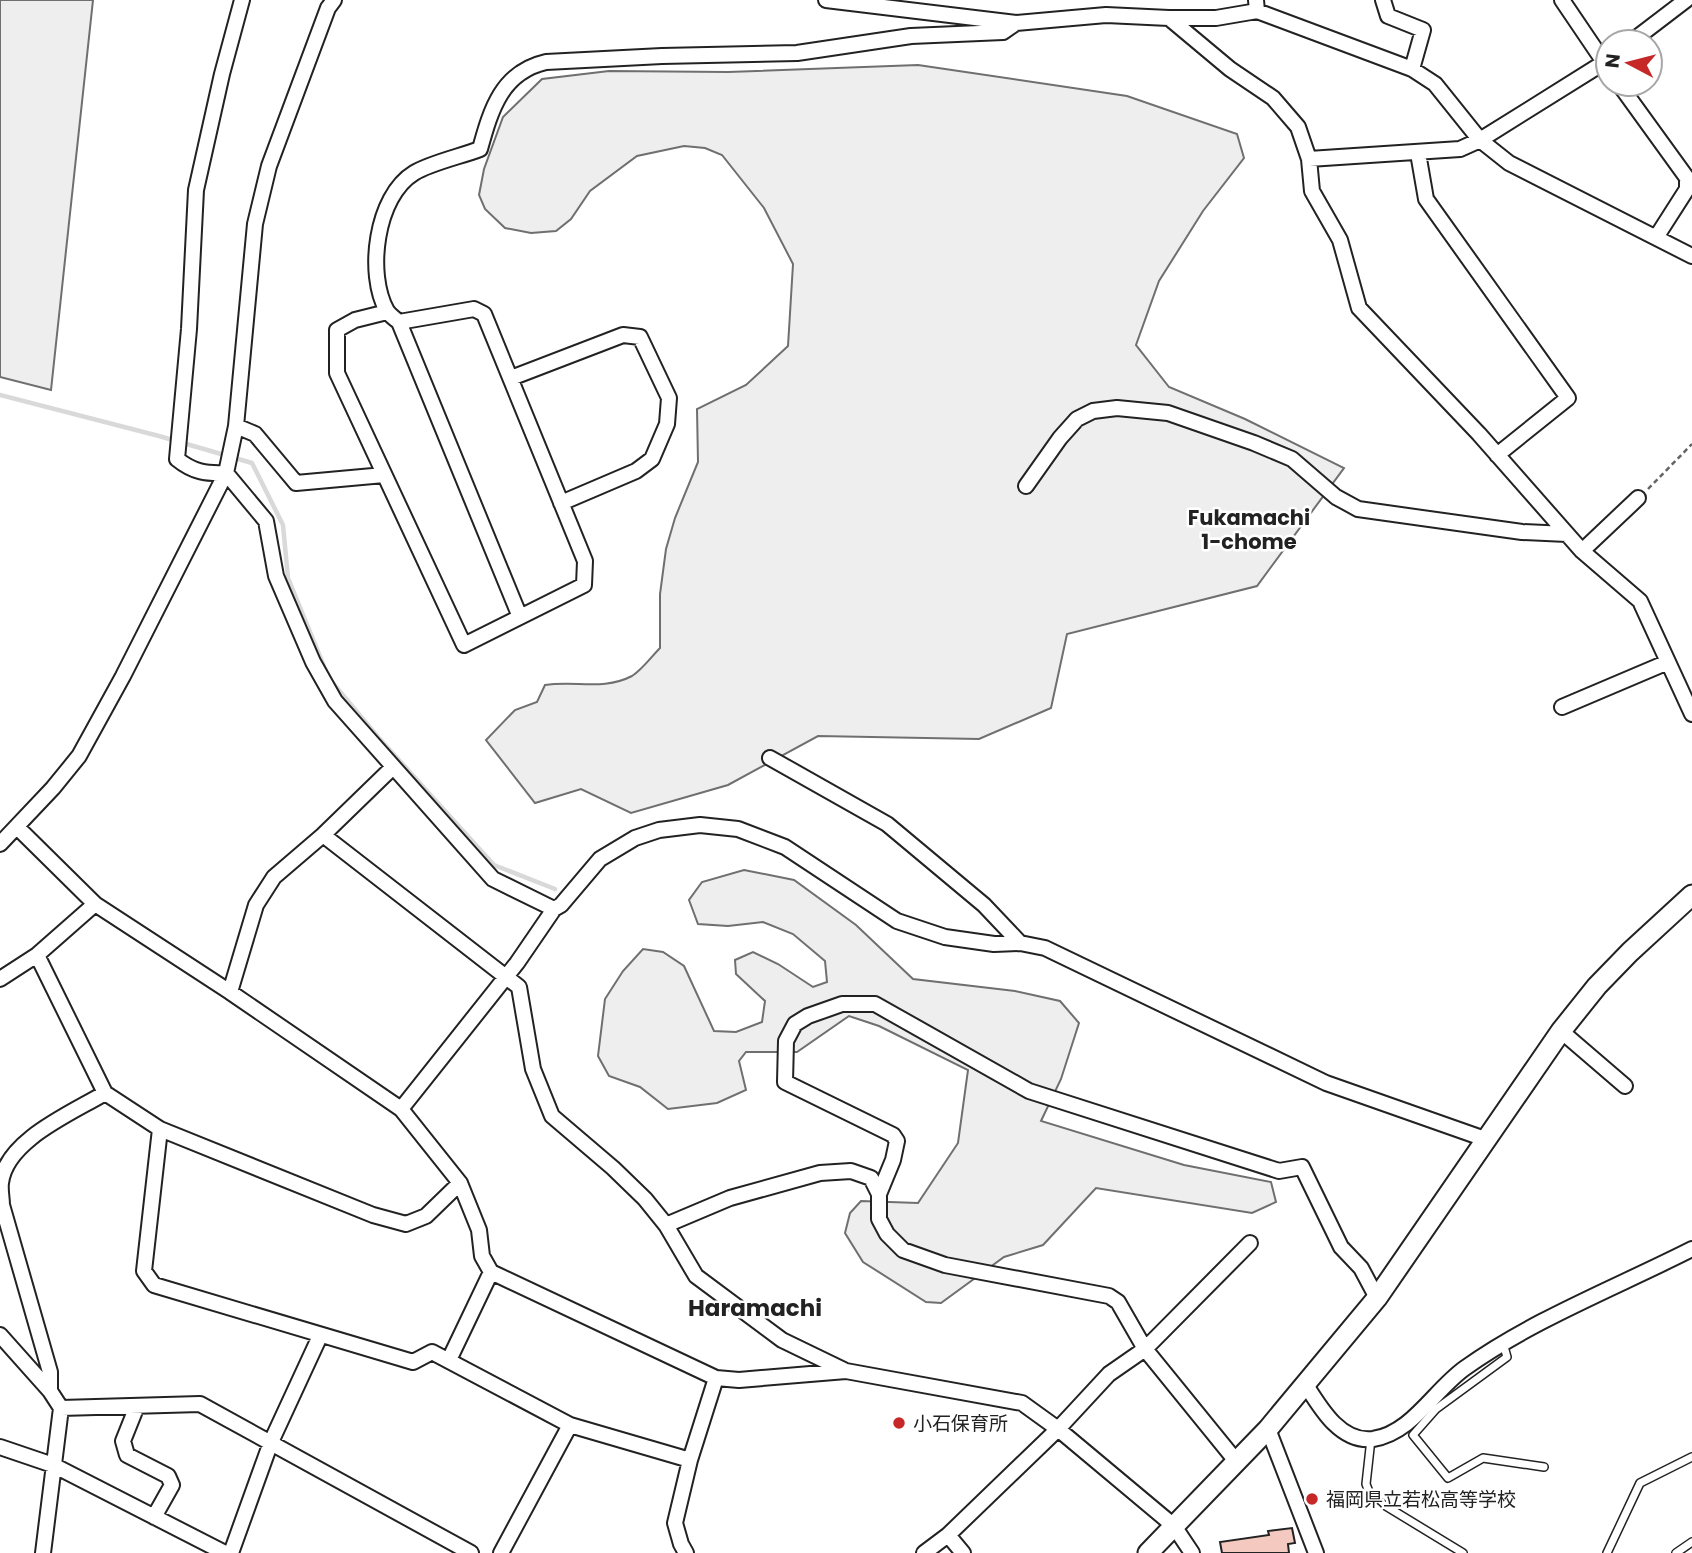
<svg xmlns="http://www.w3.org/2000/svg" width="1692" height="1553" font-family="Poppins,'Noto Sans JP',sans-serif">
	<rect width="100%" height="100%" fill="#fff"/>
	<path fill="#eee" stroke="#6f6f6f" stroke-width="2" d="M0,0h93l-42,390 -51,-13z
		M918,65l209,31 110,38 7,24 -41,53 -44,70 -23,64 33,42 76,32 99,49 -87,118 -190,48 -16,74 -72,31 -161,-3 -90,49 -97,28 -50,-24 -46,14 -49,-63 29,-30 22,-8 8,-17c30,-5 58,6 87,-9 10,-6 20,-20 28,-28v-54l6,-45 9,-31 23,-56 -1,-53 49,-24 42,-39 5,-82 -29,-56 -42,-53 -17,-7 -21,-2 -47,10 -47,35 -19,28 -15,12 -25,2 -26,-5 -20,-19 -6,-14 5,-26 19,-52 39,-38 67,-8 119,1z
		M744,870l50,10 62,45 57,54 102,12 45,10 19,22 -18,56 -20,42 143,44 87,17 5,20 -24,11 -156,-25 -53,57 -39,12 -63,46 -15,-1 -63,-40 -18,-29 5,-20 11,-12 57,2 40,-60 10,-73 -89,-44 -30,-10 -52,36h-51l-7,9 7,29 -29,13 -49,6 -28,-22 -31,-11 -11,-20 7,-57 18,-28 20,-22 20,3 21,14 30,65 22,1 26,-10 3,-21 -29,-27 -1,-14 18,-8 25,12 35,23 14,-5 -2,-21 -32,-27 -30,-12 -35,4 -30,-2 -9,-24 13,-18z"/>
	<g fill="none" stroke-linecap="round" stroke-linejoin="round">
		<path stroke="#d9d9d9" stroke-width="4.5" d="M0,395l159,41 93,27 31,62 5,53 38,93
			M332,682l46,55 116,128 61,24"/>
	</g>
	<path fill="#f3c9c0" stroke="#222" stroke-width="2" d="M1292,1528l3,15 -7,1 1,9h-67l-2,-11 49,-7 -1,-4z"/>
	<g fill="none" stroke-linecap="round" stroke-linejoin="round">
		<defs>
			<path id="lane" d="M1503,1343l4,14 -71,52 -23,26 35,43 35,-20 61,9
				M1371,1439l-5,45 5,13 92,56
				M1607,1553l33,-70 52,-26
				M1676,1553l16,-11"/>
			<path id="street" d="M826,0l190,23 90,-8 63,3 61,51 43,29 25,29 11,32 3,32 28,49 19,68 120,126 103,117 58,50 52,113
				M1256,0l1,11 155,58 23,15 45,56 29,23 183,93
				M1383,0l5,16 35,14 -11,39
				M1562,0l46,68
				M1169,18h47l41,-7
				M1631,42l55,-42
				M1619,84l68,94v11l-30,47
				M1418,153l8,46 142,199 -71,57
				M1309,159l151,-10 20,-9 128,-80
				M387,312l-32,8 -18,10v43l127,272 120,-60 1,-24 -101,-247 -10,-5 -75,13
				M511,378l112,-43 17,2 29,61 -2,26 -15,35 -16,12 -75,32
				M236,426l19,8 41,49 88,-8
				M226,473l40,48 10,55 37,86 22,39 158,178 61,30
				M226,473c-20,1 -33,-1 -49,-14l12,-130 7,-139 26,-116 20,-74
				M1026,486l34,-48 17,-19 16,-8 24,-3 51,5 86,30 38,16 44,38 22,12 164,23 45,2
				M1582,551l56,-53
				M520,617l-121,-295c-4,-3 -9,-7 -12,-11 -21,-37 -11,-115 27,-138 16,-10 48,-17 66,-24 11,-40 22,-77 66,-87l116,-6 135,-3 114,-17 92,-4 13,-9
				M1562,707l106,-45
				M770,758l117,66 97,81 36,38
				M17,827l78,77 135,88 171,117 59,74 19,47 3,26 9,16 225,106 23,2 107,-9 176,32 36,26 116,97 18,27
				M323,835l196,152 14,82 19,47 61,52 32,31 21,26 30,51 86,64 62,30
				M0,844l53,-56 26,-32 44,-80 103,-203 10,-47 19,-202 14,-58 59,-158 6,-8
				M37,955l68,138 55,36 213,86 33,9 20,-8 34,-33
				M0,979l37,-24 58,-51
				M230,992l26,-87 18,-28 49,-42 69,-67
				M1561,1031l64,55
				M401,1109l116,-146 37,-54 7,-4 39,-46 35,-21 24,-8 41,-5 38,4 47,18 112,74 48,16 49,7 26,-1 25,5 281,135 159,56
				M160,1129l-16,142 10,14 259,77 19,-10 138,73 120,35
				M666,1225l64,-27 90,-25 31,-2 20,7 8,16
				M0,1335l50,56 11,17 -18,145
				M449,1360l42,-88
				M1306,1385c15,24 35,58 67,54 39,-6 61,-49 92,-71 67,-48 152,-81 227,-119
				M50,1391v-19l-48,-167c0,-7 -2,-15 -1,-22 5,-43 71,-70 104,-90
				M137,1406l-14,35 4,14 41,21 4,9 -18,32
				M61,1408l139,-4 271,149
				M1268,1429l48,124
				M0,1447l53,18 172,88
				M1236,1461l-91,-112 -27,-47 -9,-6 -164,-31 -42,-15 -16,-16 -8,-15v-25l14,-34 4,-19 -4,-6 -108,-53 1,-41 9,-17 13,-8 34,-12h33l154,87 250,80 23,-4 39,80 20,21 16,30
				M948,1535l15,18
				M231,1553l40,-111 49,-106
				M501,1553l69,-128
				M686,1553l-5,-9 -6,-21 15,-63 26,-82
				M924,1553l24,-18 110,-106 51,-55 36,-25 105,-106"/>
			<path id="secondary" d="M1148,1553l120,-124 109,-131 184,-267 36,-45 33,-34 62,-57"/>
		</defs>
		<use href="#lane" stroke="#222" stroke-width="10"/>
		<use href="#street" stroke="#222" stroke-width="18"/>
		<use href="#secondary" stroke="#222" stroke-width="23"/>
		<path stroke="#646464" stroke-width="2.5" stroke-dasharray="5 3.5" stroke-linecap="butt" d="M1648,489l44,-45"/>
		<use href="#lane" stroke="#fff" stroke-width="7"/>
		<use href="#street" stroke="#fff" stroke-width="14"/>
		<use href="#secondary" stroke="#fff" stroke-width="19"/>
	</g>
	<g fill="#c62828" stroke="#fff" stroke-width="2.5">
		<circle cx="899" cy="1423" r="7"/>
		<circle cx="1312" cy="1499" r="7"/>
	</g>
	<g text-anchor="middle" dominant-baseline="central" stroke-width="5" stroke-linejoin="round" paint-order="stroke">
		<g font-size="19" fill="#222" stroke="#fff" text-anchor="start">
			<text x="913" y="1423">小石保育所</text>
			<text x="1326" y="1499">福岡県立若松高等学校</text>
		</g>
		<g font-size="21" font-weight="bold" fill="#222" stroke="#fff">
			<text x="1249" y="517">Fukamachi<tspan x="1249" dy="24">1-chome</tspan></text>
		</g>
		<g font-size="23" font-weight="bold" fill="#222" stroke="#fff">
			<text x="755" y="1308">Haramachi</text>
		</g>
	</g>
	<g transform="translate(1629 63) rotate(277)"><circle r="33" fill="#ffffff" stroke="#a7a7a7" stroke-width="2"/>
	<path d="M0-5L12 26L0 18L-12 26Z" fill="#c62828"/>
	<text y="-10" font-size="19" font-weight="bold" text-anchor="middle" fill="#222222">N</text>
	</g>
</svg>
